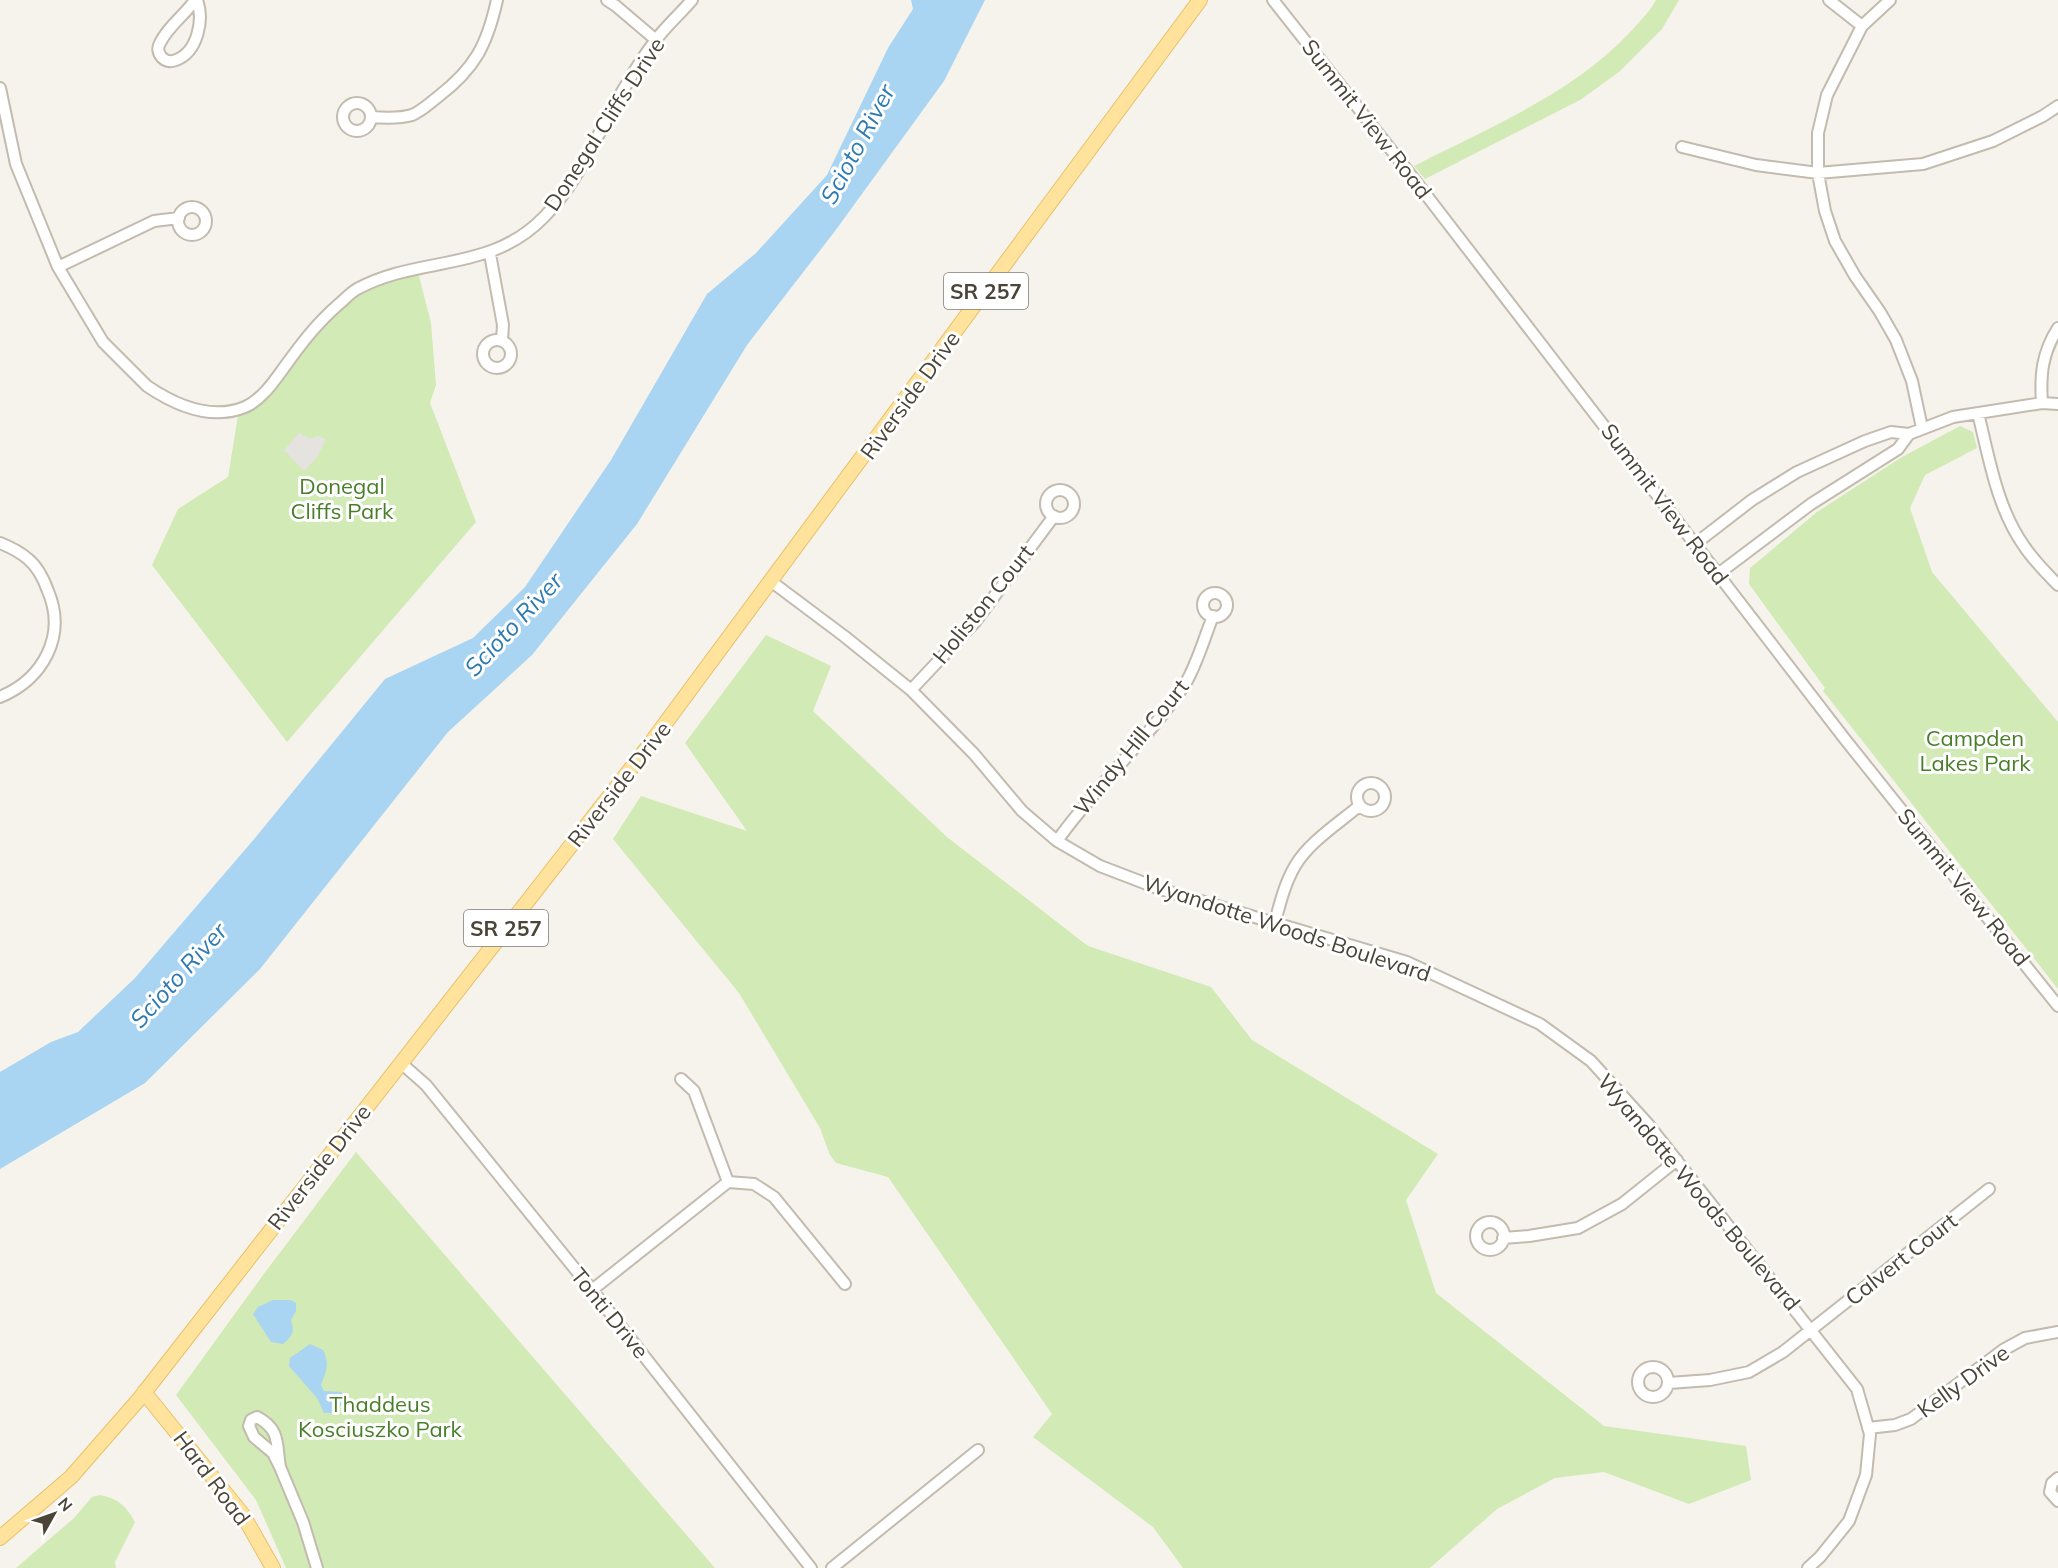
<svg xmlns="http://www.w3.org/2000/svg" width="2058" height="1568" font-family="Mulish,sans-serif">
	<rect width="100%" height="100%" fill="#f6f3ec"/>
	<path fill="#d2eab5" d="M1656,0h23l-17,29 -43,43 -39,28 -155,79 -11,-13c76,-39 161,-73 219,-137 8,-9 17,-18 23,-29z
		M417,268l14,55 5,62 -6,18 46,119 -189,220 -135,-177 26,-56 50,-32 11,-68 5,-2 111,-117z
		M1960,426l13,6 4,16 -52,27 -15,33 22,64 126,150v267l-235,-298 2,-3 -76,-104 1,-16 67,-56 85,-55z
		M766,635l65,31 -18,45 134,126 141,109 123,41 41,53 186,114 -32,46 30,93 168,133 142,20 5,34 -62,24 -85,-32 -49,6 -58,31 -67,59h-247l-30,-41 -120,-90 19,-23 -164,-237 -52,-14 -6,-8 -10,-27 -81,-135 -126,-154 28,-43 106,35 -62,-88z
		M356,1152l359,416h-429l-30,-68 -80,-105 87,-120z
		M100,1495c18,3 27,12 35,27l-20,40 1,6h-100l58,-50 18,-21z"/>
	<path fill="#e5e3e0" d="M299,433l11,6 7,-3 9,3 -8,17 -14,15 -20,-21z"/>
	<path fill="#a9d4f2" d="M911,0h74l-41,81 -109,150 -88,114 -110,179 -105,131 -84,77 -188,237 -115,114 -145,86v-97l51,-30 27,-10 57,-54 120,-140 130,-159 88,-41 52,-51 86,-127 96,-166 49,-41 71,-78 61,-127 25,-39z
		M273,1300h18l5,3v8l-5,9c4,13 1,16 -8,24l-12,-2 -18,-28 5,-7z
		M310,1344l13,6c7,15 3,21 -2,35l3,6 18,1 2,10 -10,11h-10l-7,-15 -28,-32 1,-8z"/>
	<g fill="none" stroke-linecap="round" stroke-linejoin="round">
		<defs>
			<path id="minor" d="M195,0c-10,15 -27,26 -35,43 -6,10 5,22 16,17 22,-8 28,-41 21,-60
				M607,0l9,6 40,34
				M1273,0l134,170 437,568 214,268
				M1829,0l33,26
				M1890,0l-28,26 -35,69 -9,38v40l7,38 10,30 20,35 25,36 16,28 16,41 10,47
				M0,88l16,76 42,103 45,75 44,44c28,19 64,35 98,21 16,-7 28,-24 38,-38 18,-25 33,-45 56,-65 6,-5 11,-11 18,-15 63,-34 133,-16 187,-72 38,-38 55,-90 84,-135 8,-14 17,-28 27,-41 11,-15 25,-27 37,-41
				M343 117a14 14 0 1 1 28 0a14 14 0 1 1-28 0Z
				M371,117c13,1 28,2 41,-2 10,-4 19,-13 27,-19 36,-28 48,-51 58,-96
				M1682,147l74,18 62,8 105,-9 70,-23 50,-25 15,-10
				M178 221a14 14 0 1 1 28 0a14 14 0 1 1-28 0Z
				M490,254l13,71 -1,15
				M58,267l96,-46 25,-3
				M483 354a14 14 0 1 1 28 0a14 14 0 1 1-28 0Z
				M2042,403c-2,-28 0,-50 16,-75
				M1978,413c11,45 19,95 46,133 10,15 22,27 34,39
				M1046 504a14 14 0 1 1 28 0a14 14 0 1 1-28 0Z
				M0,543c10,4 20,9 28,16 10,8 16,21 20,32 19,45 -5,88 -48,106
				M1695,544l57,-44 45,-28 68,-31 26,-9 18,2 44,-17 89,-14 16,1
				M1718,574l93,-70 87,-55 11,-15
				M772,582l72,54 67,54 63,64 48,57 35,30 43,25 60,23 247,73 133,62 51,37 57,63 209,265 13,45 -4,41 -17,46 -29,36 -12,11
				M1203 605a12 12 0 1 1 24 0a12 12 0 1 1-24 0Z
				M911,690l64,-68 79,-106
				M1357 797a14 14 0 1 1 28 0a14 14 0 1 1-28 0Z
				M1057,841c39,-55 90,-101 128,-157 11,-17 20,-48 28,-68
				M1275,922c5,-19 10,-39 20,-56 14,-24 44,-43 64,-60
				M401,1063l25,22 166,205 219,278
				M681,1079l13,12 34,91
				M1476 1236a14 14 0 1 1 28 0a14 14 0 1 1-28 0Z
				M1503,1238l26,-2 49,-8 44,-24 55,-44
				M592,1290l136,-108 26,2 20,13 71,87
				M1638 1382a15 15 0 1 1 30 0a15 15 0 1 1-30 0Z
				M1669,1383l41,-3 39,-8 34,-20 206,-163
				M1868,1428l27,-3 16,-6 92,-69 22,-12 33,-6
				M280,1467c-4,-23 1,-37 -23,-50l-6,3 -2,6 5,11 19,16 7,14 23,55 14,46
				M2058,1478l-6,5 -2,9 8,9
				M832,1568l146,-118"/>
			<path id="major" d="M144,1392l99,123 30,53
				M0,1538l71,-61 69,-79 507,-650 553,-748"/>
		</defs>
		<use href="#minor" stroke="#c2bbae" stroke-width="14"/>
		<use href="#major" stroke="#e6c16a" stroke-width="16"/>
		<use href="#minor" stroke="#fff" stroke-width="10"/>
		<use href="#major" stroke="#ffe39c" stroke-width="14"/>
	</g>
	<g text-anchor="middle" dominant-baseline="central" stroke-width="6" stroke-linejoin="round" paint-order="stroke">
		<g fill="#fff" stroke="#817c74" stroke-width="1.5">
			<rect x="944" y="273" width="84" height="36" rx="4.5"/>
			<rect x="464" y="910" width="84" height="36" rx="4.5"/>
		</g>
		<g font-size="21" font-weight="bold" fill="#4b4439">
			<text x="986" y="291">SR 257</text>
			<text x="506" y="928">SR 257</text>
		</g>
		<g font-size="22" fill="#4b4439" stroke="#fff">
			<text transform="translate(1367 119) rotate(52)">Summit View Road</text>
			<text transform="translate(604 124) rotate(-57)">Donegal Cliffs Drive</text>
			<text transform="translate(910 395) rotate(-54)">Riverside Drive</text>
			<text transform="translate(1665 504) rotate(53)">Summit View Road</text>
			<text transform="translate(983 604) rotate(-51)">Holiston Court</text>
			<text transform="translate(1131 747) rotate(-51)">Windy Hill Court</text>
			<text transform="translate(619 784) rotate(-52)">Riverside Drive</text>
			<text transform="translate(1964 887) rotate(51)">Summit View Road</text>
			<text transform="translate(1287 928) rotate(18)">Wyandotte Woods Boulevard</text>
			<text transform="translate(319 1167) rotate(-52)">Riverside Drive</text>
			<text transform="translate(1699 1192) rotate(50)">Wyandotte Woods Boulevard</text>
			<text transform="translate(1901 1259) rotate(-38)">Calvert Court</text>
			<text transform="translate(610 1313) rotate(51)">Tonti Drive</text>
			<text transform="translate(1963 1381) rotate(-36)">Kelly Drive</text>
			<text transform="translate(212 1478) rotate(53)">Hard Road</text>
		</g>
		<g font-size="22" fill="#4a7f2a" stroke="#fff">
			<text x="342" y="486">Donegal<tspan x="342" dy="25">Cliffs Park</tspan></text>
			<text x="1975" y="738">Campden<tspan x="1975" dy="25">Lakes Park</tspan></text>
			<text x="380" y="1404">Thaddeus<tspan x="380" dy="25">Kosciuszko Park</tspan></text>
		</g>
		<g font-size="24" font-style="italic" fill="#2e7ab2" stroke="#fff">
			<text transform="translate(857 144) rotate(-62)">Scioto River</text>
			<text transform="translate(513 624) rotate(-47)">Scioto River</text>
			<text transform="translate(178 975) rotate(-48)">Scioto River</text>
		</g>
	</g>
	<g transform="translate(54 1514) rotate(50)" stroke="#ffffff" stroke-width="4.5" paint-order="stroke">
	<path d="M0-4.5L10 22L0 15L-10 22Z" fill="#4b4439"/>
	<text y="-9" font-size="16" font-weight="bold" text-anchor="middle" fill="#4b4439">N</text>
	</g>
</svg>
